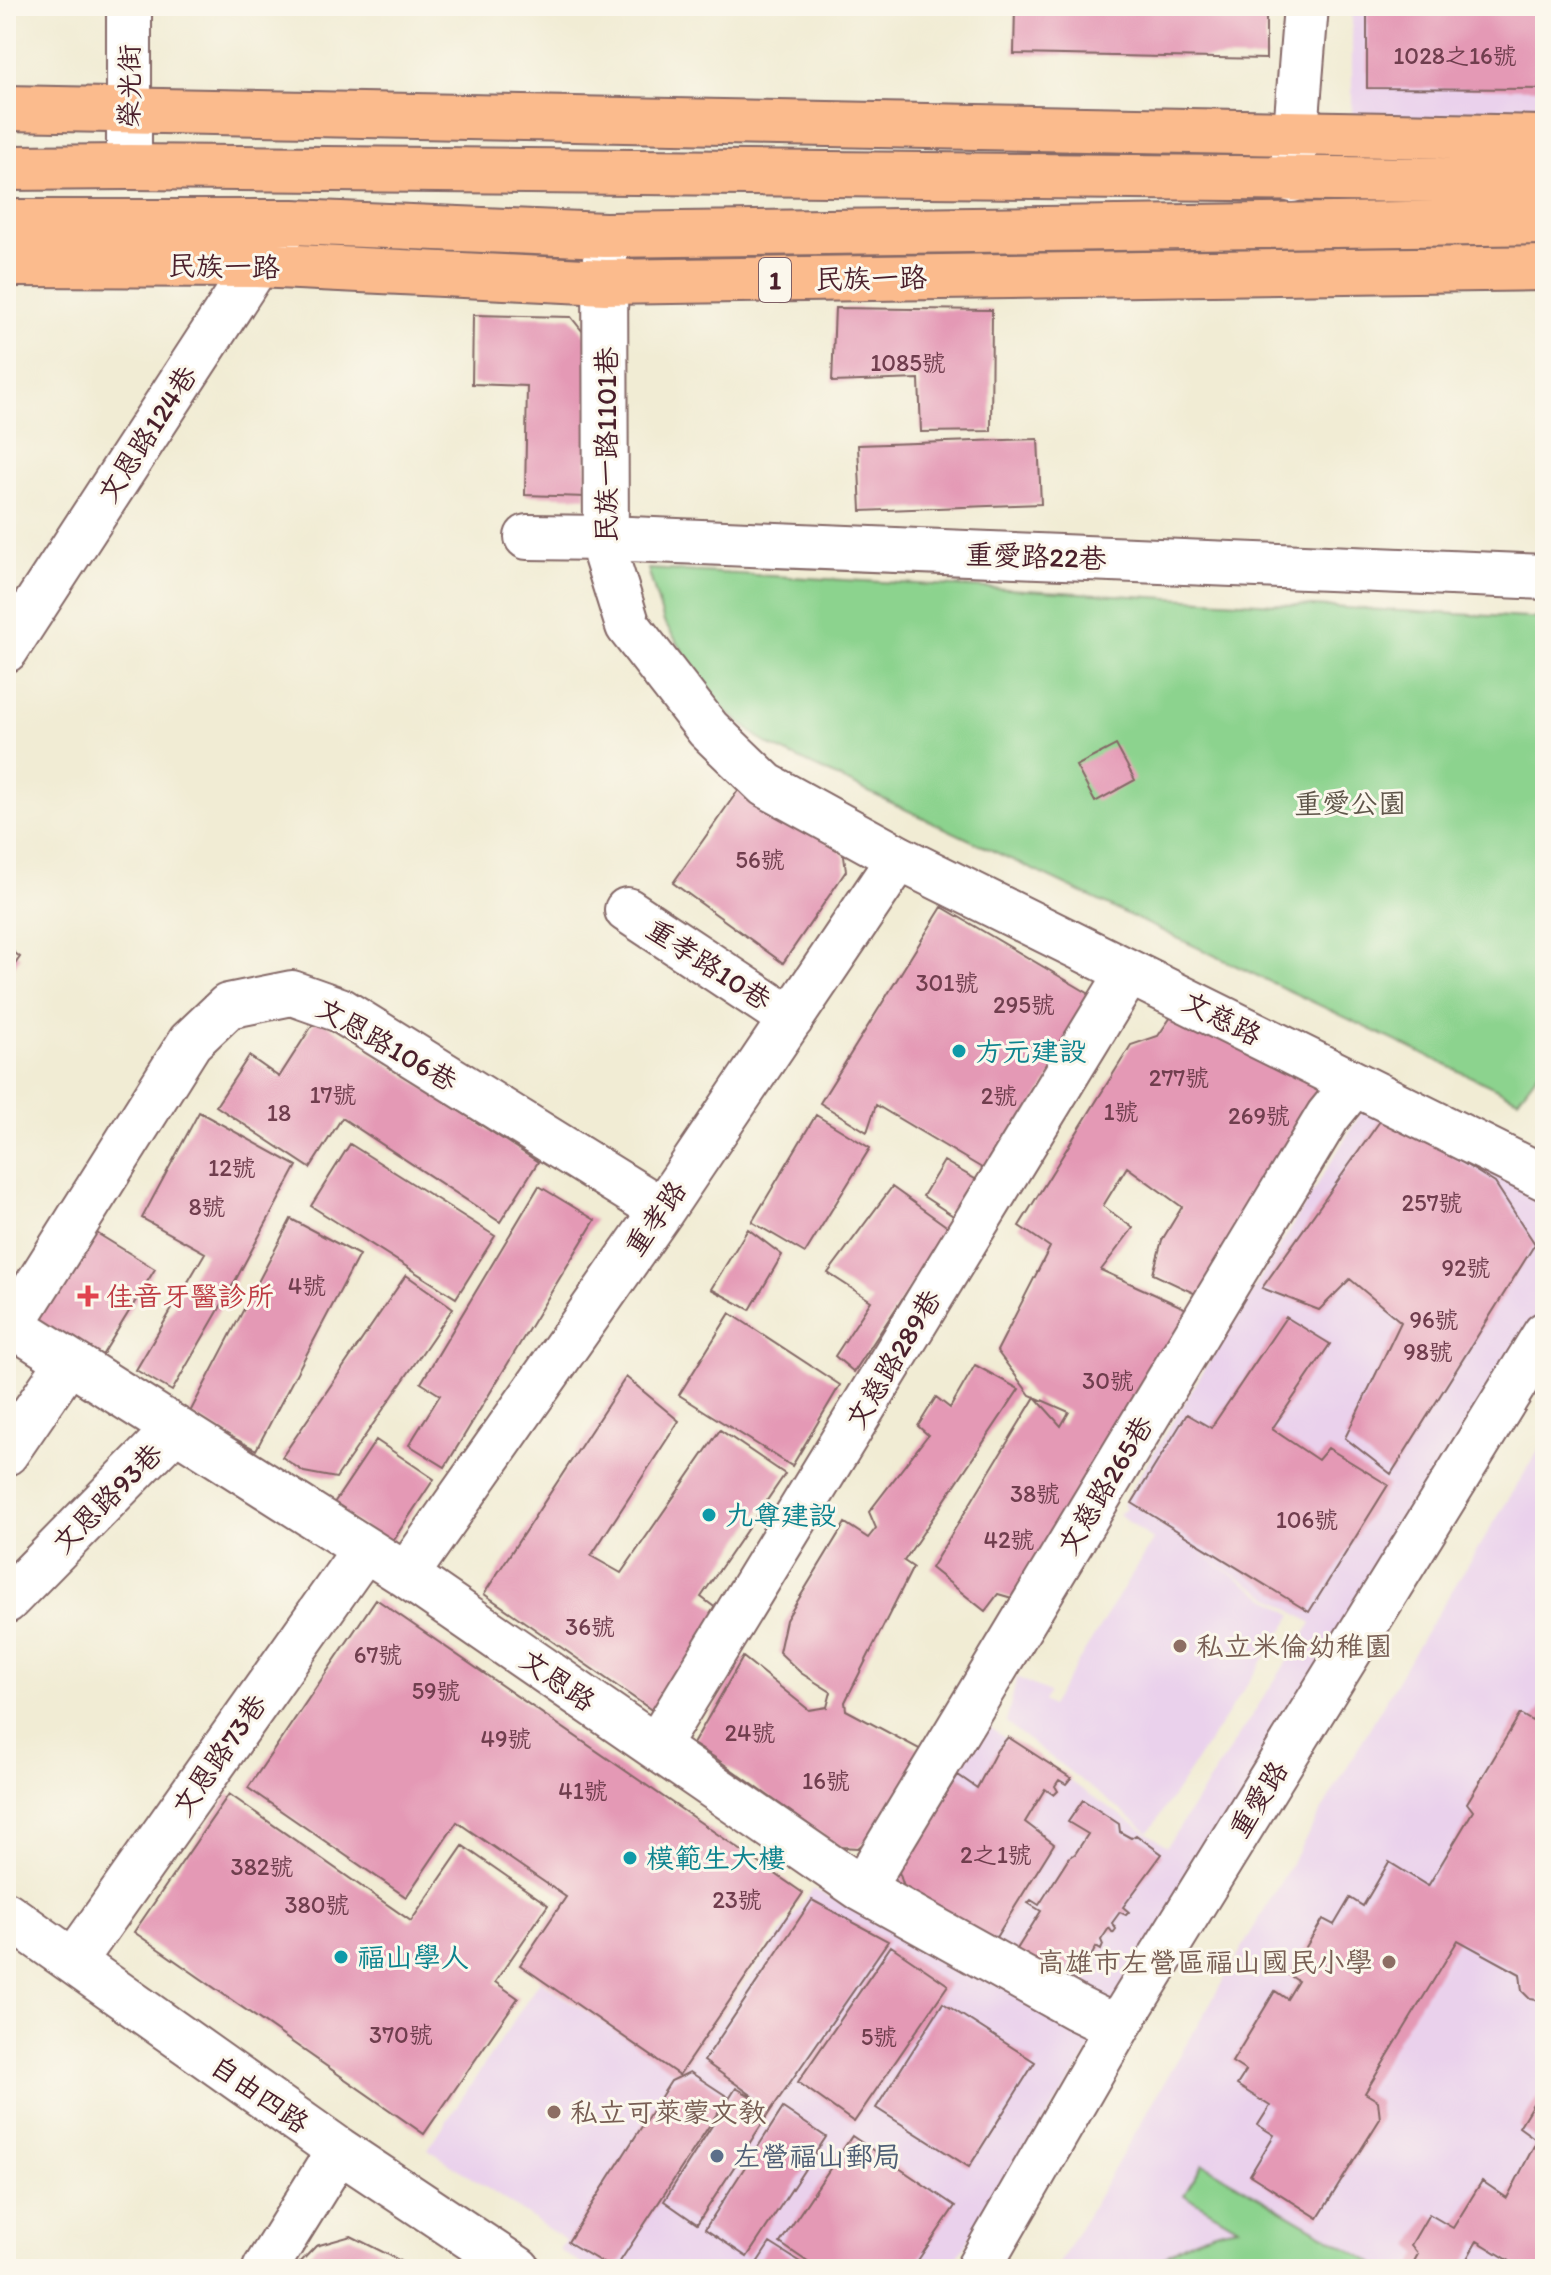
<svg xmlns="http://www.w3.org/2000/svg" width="1551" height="2275" font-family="Itim,'LXGW WenKai TC',sans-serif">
	<rect width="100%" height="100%" fill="#fbf7ec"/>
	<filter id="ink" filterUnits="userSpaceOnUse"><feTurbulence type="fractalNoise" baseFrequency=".0125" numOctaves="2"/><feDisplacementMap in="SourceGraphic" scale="16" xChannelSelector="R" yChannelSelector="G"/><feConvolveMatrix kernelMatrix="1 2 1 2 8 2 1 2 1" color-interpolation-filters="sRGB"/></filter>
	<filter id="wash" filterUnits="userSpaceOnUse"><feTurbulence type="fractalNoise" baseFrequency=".006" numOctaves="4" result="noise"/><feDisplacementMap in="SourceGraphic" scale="32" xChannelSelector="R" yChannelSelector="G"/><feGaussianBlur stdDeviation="1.8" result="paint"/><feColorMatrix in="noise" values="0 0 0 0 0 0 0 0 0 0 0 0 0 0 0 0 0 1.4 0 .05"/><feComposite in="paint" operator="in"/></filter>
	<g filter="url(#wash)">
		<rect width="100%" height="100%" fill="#f1ecd4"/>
		<path fill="#ead1ec" d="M1352,6h193v196l-193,3z
			M1364,1108l181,64v177l-596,920h-360l-30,-19 6,-10 -137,-91 112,-168 139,93 134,-185 49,24 119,-191 186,124 145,-223 -119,-74 100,66 -144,217 -143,-109 11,-46 32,16 -5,8 7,5 102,-166 -35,-26 8,-6 -4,-3z
			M1545,1440v829h-489l356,-614z"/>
		<path fill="#8cd38e" stroke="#6b795c" stroke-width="2" d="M648,569l897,50v444l-27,36 -751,-355 -48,-38 -55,-84z
			M1203,2164l180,105h-233c26,-24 53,-37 88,-42l-54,-32z"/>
		<g id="blocks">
			<path fill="#e499b5" d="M1015,6l194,6v-6h57v53l-252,-5z
				M1367,6h178v83l-178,-1z
				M835,308l157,2 -1,121 -70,1 -2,-53 -87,3z
				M473,315l98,2 19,24 -4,156 -61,-2 2,-109 -55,-2z
				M1038,439l3,65 -180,7 -3,-66z
				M1116,745l19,35 -40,22 -19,-36z
				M739,789l100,60 5,7 2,15 -63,92 -110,-80z
				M942,907l156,92 -106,175 -116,-69 -9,27 -47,-29z
				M6,946l14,11 -14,20z
				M1171,1017l142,61 15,38 -113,187 -62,-29 9,-34 20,-33 -55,-40 -24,39 30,22 -32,42 90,41 -172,289 -21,-6 -13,17 -54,-43 104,-171 26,29 8,-14 -39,-17 -33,-44 53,-104 -31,-21 112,-181 27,-9z
				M317,1018l221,144 -38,60 -158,-104 -32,50 -94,-62 33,-50 30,21z
				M199,1112l98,54 -69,128 -56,97 -36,-21 69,-117 -63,-35z
				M1385,1114l110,69 40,61 -144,230 -46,-36 56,-116 -51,-43 -31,31 -57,-22z
				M816,1115l54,33 -65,105 -53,-31z
				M350,1144l145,92 -39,62 -145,-92z
				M944,1161l36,21 -19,39 -38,-25z
				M539,1186l56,34 -150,247 -36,-22 31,-50 -19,-12z
				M892,1187l57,41 -95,144 -19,-16 36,-55 -43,-28z
				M291,1219l68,36 -103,195 -67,-36z
				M82,1224l73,45 -60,98 -73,-45z
				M748,1229l34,26 -32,55 -39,-21z
				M406,1275l47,33 -117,170 -32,-6 -22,-15z
				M730,1313l110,72 -48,81 -113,-71z
				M1286,1317l44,27 -58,85 46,31 10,-12 60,37 -79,127 -177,-109 55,-89 24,14z
				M975,1365l44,24 -115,172 9,6 -68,135 1,8 81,43 -56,84 -13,11 -18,-1 -126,-90 -21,-13 50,-87 66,53 18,-3 4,-15 -30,-19 -22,-21 7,-32 59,-97 23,15 8,-10 -7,-16 59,-77 -10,-9 18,-29 14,11z
				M626,1377l53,44 -88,135 30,17 99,-143 65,44 -84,123 20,15 -65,101 -172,-119z
				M376,1440l58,39 -44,66 -58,-39z
				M376,1599l427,294 -124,182 -159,-110 46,-68 -109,-75 -51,75 -158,-109z
				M1545,1700v301l-15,-2 -8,-8 -2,-17 -62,-34 -93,153 13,8 2,18 -62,99 -68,-43 24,-40 -16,-10 12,-19 -33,-21 9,-14 -14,-9 43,-71 12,8 11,-18 -9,-6 34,-56 11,6 16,-27 13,8 26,-44 39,24 45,-75 -6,-8 53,-89 12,7z
				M1008,1737l63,41 -5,6 -7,-4 -4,6 3,5 -4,4 -9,-6 -20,33 29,22 -69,111 -79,-62 -8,-24 60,-94 19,13 20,-38z
				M229,1794l182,127 52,-75 85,59 -53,77 23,16 -94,136 -290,-202z
				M1083,1800l36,24 1,8 11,6 5,-3 26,19 -39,53 6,5 -3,3 -6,-3 -8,11 4,6 -3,4 -4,-5 -8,12 2,5 -2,5 -5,-3 -10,19 -10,-8 -5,5 -16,23 -43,-29 29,-46 -13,-8 3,-3 8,5 30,-47 6,-4 13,-20 -20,-12z
				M812,1900l76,41 -117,169 -74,114 -33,-23 72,-113 28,16 -60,-43z
				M891,1946l57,39 -94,137 -56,-40z
				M943,2003l92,59 -66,105 -93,-59z
				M690,2072l38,25 -113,172h-2l-45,-27 103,-161z
				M1542,2089l3,2v178h-22l-46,-28 -16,28h-46l-4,-2 7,-13 -7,-9 18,-31 24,14 29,-47 25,17 30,-58 -18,-13z
				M783,2108l43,29 -79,120 -42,-28z
				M852,2136l103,70 -43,63h-94l-38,-26z
				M351,2236l46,23 15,10h-118l22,-23z
				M770,2243l41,26h-58z"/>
		</g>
	</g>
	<g filter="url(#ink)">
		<use href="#blocks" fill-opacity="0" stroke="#846766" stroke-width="2"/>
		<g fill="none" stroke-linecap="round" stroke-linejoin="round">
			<defs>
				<path id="minor" d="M129,167v-161
					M1292,180l14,-174
					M605,243l1,313 22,70 80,103 58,56 133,73 646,320
					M527,537l79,1 939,39
					M6,650l251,-385 22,-26
					M627,910l164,109
					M6,1321l400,254 456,314 214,119 41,20
					M12,1325l178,-283 38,-36 64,-13 48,17 322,200
					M6,1453l63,-92
					M406,1575l256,-365 237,-352
					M6,1601l169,-172
					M656,1747l473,-775
					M862,1889l466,-773 26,-32
					M6,1914l333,236 179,119
					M74,1961l290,-411
					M265,2269l74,-119
					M978,2269l139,-241 428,-694"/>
				<path id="major" d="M6,108l1539,30
					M6,168l123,-1 1416,14
					M6,222h287l312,13 940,-13
					M6,264l251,1 348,17 940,-14"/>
			</defs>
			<use href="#minor" stroke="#846766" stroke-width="48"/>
			<use href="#major" stroke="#846766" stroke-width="48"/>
			<use href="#minor" stroke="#fff" stroke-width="44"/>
			<use href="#major" stroke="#fbbb8d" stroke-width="44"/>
		</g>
	</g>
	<g fill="#0f9aa8" stroke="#fbf7ec" stroke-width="3">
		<circle cx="959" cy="1051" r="8"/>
		<circle cx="709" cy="1515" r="8"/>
		<circle cx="630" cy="1858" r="8"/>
		<circle cx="341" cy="1957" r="8"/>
	</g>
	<path fill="#e0444e" stroke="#fbf7ec" stroke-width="3" d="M84 1284h8v8h8v8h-8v8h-8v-8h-8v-8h8z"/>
	<g fill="#8d6e63" stroke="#fbf7ec" stroke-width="3">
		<circle cx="1180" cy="1646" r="8"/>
		<circle cx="1389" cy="1962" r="8"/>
		<circle cx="554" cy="2112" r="8"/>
	</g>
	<circle fill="#5c6f8a" stroke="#fbf7ec" stroke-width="3" cx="717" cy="2156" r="8"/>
	<g text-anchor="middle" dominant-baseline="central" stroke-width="6" stroke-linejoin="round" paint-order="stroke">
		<g font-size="24" fill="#703e4e">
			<text x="1455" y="55">1028之16號</text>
			<text x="908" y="362">1085號</text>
			<text x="760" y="859">56號</text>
			<text x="947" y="982">301號</text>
			<text x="1024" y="1004">295號</text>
			<text x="1179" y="1077">277號</text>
			<text x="333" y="1094">17號</text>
			<text x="999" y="1095">2號</text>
			<text x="1121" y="1111">1號</text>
			<text x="279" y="1112">18</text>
			<text x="1259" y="1115">269號</text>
			<text x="232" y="1167">12號</text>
			<text x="1432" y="1202">257號</text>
			<text x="207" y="1206">8號</text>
			<text x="1466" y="1267">92號</text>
			<text x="307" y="1285">4號</text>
			<text x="1434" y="1319">96號</text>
			<text x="1428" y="1351">98號</text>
			<text x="1108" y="1380">30號</text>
			<text x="1035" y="1493">38號</text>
			<text x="1307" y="1519">106號</text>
			<text x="1009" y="1539">42號</text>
			<text x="590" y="1626">36號</text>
			<text x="378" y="1654">67號</text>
			<text x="436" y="1690">59號</text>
			<text x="750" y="1732">24號</text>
			<text x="506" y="1738">49號</text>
			<text x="826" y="1780">16號</text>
			<text x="583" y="1790">41號</text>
			<text x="996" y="1854">2之1號</text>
			<text x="262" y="1866">382號</text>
			<text x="737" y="1899">23號</text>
			<text x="317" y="1904">380號</text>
			<text x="401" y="2034">370號</text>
			<text x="879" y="2036">5號</text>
		</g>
		<rect fill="#fbf7ec" stroke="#7f6065" stroke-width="2" x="759" y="258" width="32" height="44" rx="6"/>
		<g font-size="26" font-weight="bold" fill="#4a1f2b">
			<text x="775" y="280">1</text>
		</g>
		<g font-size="28" fill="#4a1f2b" stroke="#fbf7ec">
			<text transform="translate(129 86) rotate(-90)">榮光街</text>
			<text transform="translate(224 266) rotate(1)">民族一路</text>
			<text transform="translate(871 278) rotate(-1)">民族一路</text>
			<text transform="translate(147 434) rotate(-57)">文恩路124巷</text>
			<text transform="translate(606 445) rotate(-90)">民族一路1101巷</text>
			<text transform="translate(1036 556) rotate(2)">重愛路22巷</text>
			<text transform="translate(709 964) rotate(33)">重孝路10巷</text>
			<text transform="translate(1222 1018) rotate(27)">文慈路</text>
			<text transform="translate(387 1044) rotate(30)">文恩路106巷</text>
			<text transform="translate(655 1218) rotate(-55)">重孝路</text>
			<text transform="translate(893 1359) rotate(-59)">文慈路289巷</text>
			<text transform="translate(1105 1485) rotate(-59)">文慈路265巷</text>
			<text transform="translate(107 1498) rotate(-45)">文恩路93巷</text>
			<text transform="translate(558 1680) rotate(35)">文恩路</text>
			<text transform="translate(219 1755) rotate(-55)">文恩路73巷</text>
			<text transform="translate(1258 1799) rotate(-58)">重愛路</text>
			<text transform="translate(260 2094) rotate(35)">自由四路</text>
		</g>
		<g font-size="28" fill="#5e5549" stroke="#fbf7ec">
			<text x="1350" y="803">重愛公園</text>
		</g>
		<g font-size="28" fill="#0d838f" stroke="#fbf7ec" text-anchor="start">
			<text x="975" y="1051">方元建設</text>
			<text x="725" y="1515">九尊建設</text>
			<text x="646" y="1858">模範生大樓</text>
			<text x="357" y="1957">福山學人</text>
		</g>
		<g font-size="28" fill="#be3a42" stroke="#fbf7ec" text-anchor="start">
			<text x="106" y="1296">佳音牙醫診所</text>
		</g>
		<g font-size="28" fill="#785e54" stroke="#fbf7ec" text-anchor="start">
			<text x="1196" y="1646">私立米倫幼稚園</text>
			<text x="1373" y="1962" text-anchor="end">高雄市左營區福山國民小學</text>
			<text x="570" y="2112">私立可萊蒙文教</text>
		</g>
		<g font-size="28" fill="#4e5e75" stroke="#fbf7ec" text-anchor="start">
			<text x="733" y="2156">左營福山郵局</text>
		</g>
	</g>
	<rect width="1551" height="2275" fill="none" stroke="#fbf7ec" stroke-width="32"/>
</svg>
